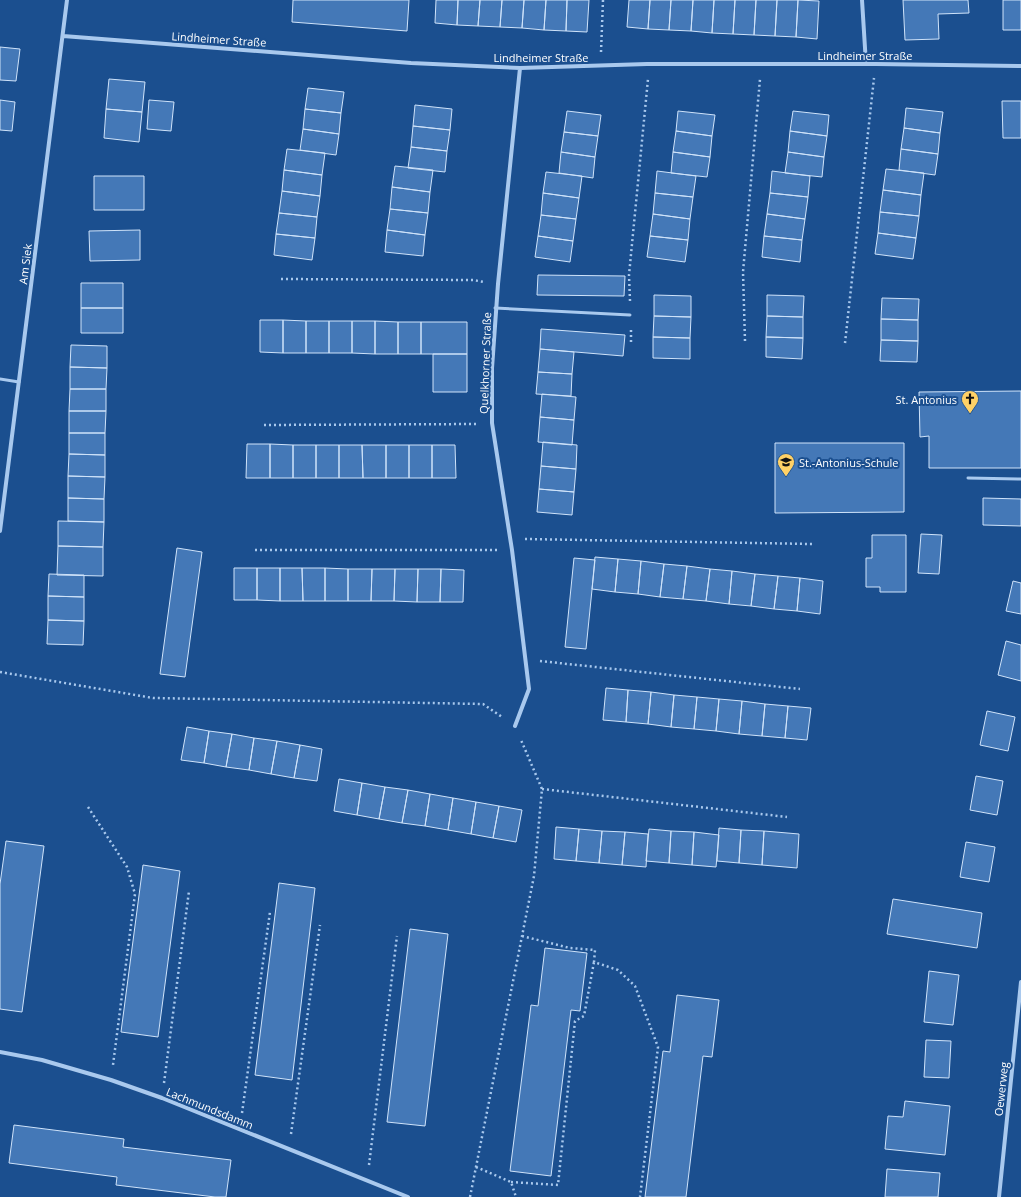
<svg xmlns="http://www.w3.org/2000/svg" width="1021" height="1197" font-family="'Open Sans',sans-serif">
	<rect width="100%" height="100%" fill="#1b4f8f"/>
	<path fill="#4478b7" stroke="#cfe3fa" d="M293,0h116l-2,31 -115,-9z
		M436,0h22l-1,25 -22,-2z
		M458,0h22l-2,26 -21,-1z
		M480,0h22l-2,27 -22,-1z
		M502,0h22l-2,28 -22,-1z
		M524,0h22l-2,30 -22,-2z
		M546,0h21l-1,31 -22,-1z
		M567,0h22l-2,32 -21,-1z
		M629,0h21l-2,29 -21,-2z
		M650,0h21l-2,30 -21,-1z
		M671,0h22l-2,31 -22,-1z
		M693,0h21l-2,33 -21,-2z
		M714,0h21l-2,34 -21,-1z
		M735,0h21l-2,35 -21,-1z
		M756,0h21l-2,36 -21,-1z
		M777,0h21l-2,37 -21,-1z
		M798,0l21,1 -2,38 -21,-2z
		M903,0h65l1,13 -31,1 1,25 -34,1z
		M1003,0h18v30h-18z
		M0,47l20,2 -4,32 -16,-1z
		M109,79l36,3 -3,30 -36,-3z
		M308,88l36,4 -3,21 -36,-4z
		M0,100l15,2 -3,29 -12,-1z
		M149,100l25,2 -3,29 -24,-2z
		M1002,101h19v37h-18z
		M415,105l37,4 -2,21 -37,-4z
		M906,108l37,4 -3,21 -36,-5z
		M106,109l36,3 -3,30 -35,-4z
		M305,109l36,4 -2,21 -36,-5z
		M567,111l34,4 -3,21 -34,-4z
		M678,111l37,4 -3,21 -36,-5z
		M793,111l36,4 -2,21 -37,-5z
		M413,126l37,4 -3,21 -36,-4z
		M904,128l36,5 -2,21 -37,-5z
		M303,129l36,5 -3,21 -36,-5z
		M676,131l36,5 -2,21 -37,-5z
		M790,131l37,5 -3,21 -36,-5z
		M564,132l34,4 -3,21 -34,-5z
		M411,147l36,4 -2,21 -37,-4z
		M287,149l38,4 -3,22 -38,-5z
		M901,149l37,5 -3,21 -36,-5z
		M561,152l34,5 -2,21 -34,-5z
		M673,152l37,5 -3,20 -36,-4z
		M788,152l36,5 -2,20 -37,-4z
		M395,166l38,4 -3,22 -38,-5z
		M886,169l38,4 -3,22 -38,-5z
		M284,170l38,5 -2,21 -38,-5z
		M657,171l39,5 -3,21 -38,-4z
		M772,171l38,5 -2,21 -38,-4z
		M546,172l36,4 -3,22 -36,-5z
		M94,176h50v34h-50z
		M392,187l38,5 -2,21 -38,-4z
		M883,190l38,5 -2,21 -39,-4z
		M282,191l38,5 -3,21 -38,-4z
		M543,193l36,5 -3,21 -35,-4z
		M655,193l38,4 -3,22 -37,-5z
		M770,193l38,4 -3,22 -38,-5z
		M390,209l38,4 -3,22 -38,-5z
		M880,212l39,4 -3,22 -38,-5z
		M279,213l38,4 -2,21 -39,-4z
		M653,214l37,5 -2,21 -38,-4z
		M767,214l38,5 -3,21 -38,-4z
		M541,215l35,4 -3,22 -35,-5z
		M140,230v30l-50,1 -1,-30z
		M387,230l38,5 -2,21 -38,-4z
		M878,233l38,5 -3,21 -38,-5z
		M276,234l39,4 -3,22 -38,-5z
		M538,236l35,5 -3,21 -35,-5z
		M650,236l38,4 -3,22 -38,-5z
		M764,236l38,4 -2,22 -38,-5z
		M538,275l87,1 -1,20 -87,-1z
		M81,283h42v25h-42z
		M654,295l37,1v21l-37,-1z
		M767,295l37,1 -1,21 -36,-1z
		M882,298l37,1 -1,21 -37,-1z
		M81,308h42v25h-42z
		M654,316l37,1 -1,21 -37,-1z
		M767,316l36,1v21l-37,-1z
		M881,319l37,1v21l-37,-1z
		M260,320h23v33l-23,-1z
		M283,320l23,1v32h-23z
		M306,321h23v32h-23z
		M329,321h23v32h-23z
		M352,321h23v33l-23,-1z
		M375,321l23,1v32h-23z
		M398,322h23v32h-23z
		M421,322h46v32h-46z
		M541,329l84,6 -2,21 -83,-7z
		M653,337l37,1v21l-37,-1z
		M766,337l37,1 -1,21 -36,-2z
		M881,340l37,1 -1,21 -37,-1z
		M71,345l36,1v22l-37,-1z
		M540,349l34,3 -2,22 -34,-2z
		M433,354h34v38h-34z
		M70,367l37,1 -1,21h-36z
		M538,372l34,2 -1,22 -35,-2z
		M70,389h36v22h-37z
		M1021,391v77h-92v-32l-9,1 -1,-45z
		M542,394l34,3 -2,23 -34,-3z
		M69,411h37l-1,22h-36z
		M540,417l34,3 -2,25 -34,-3z
		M69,433h36v22l-36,-1z
		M543,442l34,3 -1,24 -35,-3z
		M775,443h129v69l-129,1z
		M247,444h23v34h-24z
		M270,444l23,1v33h-23z
		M293,445h23v33h-23z
		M316,445h23v33h-23z
		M339,445h23l1,33h-24z
		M362,445h24v33h-23z
		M386,445h23v33h-23z
		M409,445h23v33h-23z
		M432,445h23l1,33h-24z
		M69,454l36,1v22l-37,-1z
		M541,466l35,3 -2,23 -35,-3z
		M68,476l37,1 -1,22 -36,-1z
		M539,489l35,3 -2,23 -35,-3z
		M68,498l36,1v23l-36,-1z
		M983,498l38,1v27l-38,-1z
		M58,521l46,1 -1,25 -45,-1z
		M921,534l21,1 -3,39 -21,-1z
		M872,535h34v57h-26v-5h-14v-29h6z
		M58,546l45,1v29l-46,-1z
		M177,548l25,4 -17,125 -25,-3z
		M595,557l23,2 -3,33 -23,-3z
		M574,558l21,2 -9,89 -21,-2z
		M618,559l23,2 -3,33 -23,-2z
		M641,561l23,3 -4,33 -22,-3z
		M664,564l23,2 -4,33 -23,-2z
		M687,566l23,3 -4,32 -23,-2z
		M234,568h23v32h-23z
		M257,568h23v33l-23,-1z
		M280,568h22l1,33h-23z
		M302,568h23v33h-22z
		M325,568l23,1v32h-23z
		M348,569h24l-1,32h-23z
		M372,569h23l-1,32h-23z
		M395,569h23l-1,33 -23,-1z
		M418,569h23l-1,33h-23z
		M441,569l23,1 -1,32h-23z
		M710,569l22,2 -3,33 -23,-3z
		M732,571l23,3 -4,32 -22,-2z
		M49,574l35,1v22l-36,-1z
		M755,574l23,2 -4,33 -23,-3z
		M778,576l22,2 -3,33 -23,-2z
		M800,578l23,3 -3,33 -23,-3z
		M1013,581l8,2v31l-15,-3z
		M48,596l36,1v24l-36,-1z
		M48,620l36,1 -1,24 -36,-1z
		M1006,641l15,4v36l-23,-6z
		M606,688l22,2 -2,32 -23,-2z
		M628,690l23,2 -3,32 -22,-2z
		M651,692l23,3 -3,32 -23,-3z
		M674,695l23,2 -3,32 -23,-2z
		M697,697l22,2 -3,32 -22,-2z
		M719,699l23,2 -3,33 -23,-3z
		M742,701l23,3 -3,32 -23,-2z
		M765,704l23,2 -3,32 -23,-2z
		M788,706l23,2 -4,32 -22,-2z
		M987,711l28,6 -7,34 -28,-6z
		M187,727l22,4 -5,32 -23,-3z
		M209,731l23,3 -6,33 -22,-4z
		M232,734l22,4 -5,32 -23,-3z
		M254,738l23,3 -6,33 -22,-4z
		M277,741l23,4 -6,33 -23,-4z
		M300,745l22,4 -5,32 -23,-3z
		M976,776l27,5 -6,34 -27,-5z
		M339,779l23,4 -5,32 -23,-4z
		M362,783l23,4 -6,32 -22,-4z
		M385,787l23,3 -6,33 -23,-4z
		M408,790l22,4 -5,32 -23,-3z
		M430,794l23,4 -5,32 -23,-4z
		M453,798l23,4 -5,32 -23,-4z
		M476,802l23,4 -6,32 -22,-4z
		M499,806l23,4 -6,32 -23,-4z
		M556,827l23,2 -3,32 -22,-2z
		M719,828l22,2 -2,33 -22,-2z
		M579,829l23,2 -3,32 -23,-2z
		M649,829l22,2 -2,32 -23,-2z
		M741,830l23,1 -2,34 -23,-2z
		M602,831l23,1 -3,33 -23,-2z
		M671,831l23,1 -2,33 -23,-2z
		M764,831l35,3 -2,34 -35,-3z
		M625,832l23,2 -2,33 -24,-2z
		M694,832l25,3 -3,32 -24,-2z
		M6,841l38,5 -22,166 -22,-3v-125z
		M966,842l29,5 -6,35 -29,-5z
		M143,865l37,6 -22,166 -37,-5z
		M279,883l36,5 -23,192 -37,-5z
		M893,899l89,14 -5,35 -90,-14z
		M410,929l38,5 -23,192 -38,-4z
		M545,948l42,5 -7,58 -9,-1 -20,166 -41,-5 21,-166 7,1z
		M929,971l30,4 -6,50 -29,-3z
		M677,995l42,5 -7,57 -9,-1 -17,141h-41l18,-146 7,1z
		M926,1040l25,1 -2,37 -25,-1z
		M905,1101l45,5 -5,49 -60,-6 3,-33 15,1z
		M14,1125l110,14 -1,8 108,13 -5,37h-11l-99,-12 1,-8 -108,-14z
		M887,1169l53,4 -2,24h-53z"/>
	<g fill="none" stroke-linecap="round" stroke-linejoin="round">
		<path stroke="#a9c9ee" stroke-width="2.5" stroke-dasharray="2 3" stroke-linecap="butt" d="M601,52l2,-52
			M281,279l192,1 11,2
			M630,301l-1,-26 19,-196
			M631,330v15
			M745,341l-2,-69 17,-193
			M845,343l29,-265
			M264,425l214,-1
			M525,539l287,5
			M255,550h242
			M540,661l260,28
			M0,672l153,26 330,6 19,13
			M542,789l245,28
			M88,807l39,60 8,27 -22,171
			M522,936l48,12 25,2 -1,12 24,8 17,16 23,61 -18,150
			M164,1083l25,-192
			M242,1113l28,-201
			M291,1134l29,-209
			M369,1165l28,-229
			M476,1167l35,15 5,15
			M511,1182l47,3 17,-164 9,-5 10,-54
			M470,1197l64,-321 8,-87 -21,-49"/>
		<path stroke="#a9c9ee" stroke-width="3" d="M495,308l135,7
			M0,379l19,3
			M968,478l53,1"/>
		<path stroke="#a9c9ee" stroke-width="4" d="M862,0l4,64
			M63,36l348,27 109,5 127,-4h229l145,2
			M0,531l67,-531
			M515,726l14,-37 -17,-139 -20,-127v-55l6,-84 22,-216
			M0,1052l42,8 69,20 51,18 246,99
			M999,1197l22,-215"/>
	</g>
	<defs>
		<symbol id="church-pin" viewBox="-11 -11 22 30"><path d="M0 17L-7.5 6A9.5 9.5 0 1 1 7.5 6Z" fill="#ffd166" stroke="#1b4f8f"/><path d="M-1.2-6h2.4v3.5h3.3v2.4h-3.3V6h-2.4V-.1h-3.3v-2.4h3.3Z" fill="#111"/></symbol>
		<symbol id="school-pin" viewBox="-11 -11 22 30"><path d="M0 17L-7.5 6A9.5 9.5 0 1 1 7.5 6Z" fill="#ffd166" stroke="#1b4f8f"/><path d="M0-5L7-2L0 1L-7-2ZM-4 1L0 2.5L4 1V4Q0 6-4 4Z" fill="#111"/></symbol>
	</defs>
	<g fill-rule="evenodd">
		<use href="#church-pin" x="960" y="389" width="20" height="27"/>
		<use href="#school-pin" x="776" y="452" width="20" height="27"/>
	</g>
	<g text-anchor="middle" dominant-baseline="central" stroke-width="4" stroke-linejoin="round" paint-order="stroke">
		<g font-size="11" fill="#fff" stroke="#1b4f8f">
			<text transform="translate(219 39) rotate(4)">Lindheimer Straße</text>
			<text x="865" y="55">Lindheimer Straße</text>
			<text x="541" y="57">Lindheimer Straße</text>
			<text transform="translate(25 264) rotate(-83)">Am Siek</text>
			<text transform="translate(485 363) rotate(-88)">Quelkhorner Straße</text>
			<text transform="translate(1001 1089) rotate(-84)">Oewerweg</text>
			<text transform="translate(210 1108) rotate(22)">Lachmundsdamm</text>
		</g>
		<g font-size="11" fill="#fff" stroke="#1b4f8f" text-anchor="end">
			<text x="957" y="399">St. Antonius</text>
			<text x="799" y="462" text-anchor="start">St.-Antonius-Schule</text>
		</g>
	</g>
</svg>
